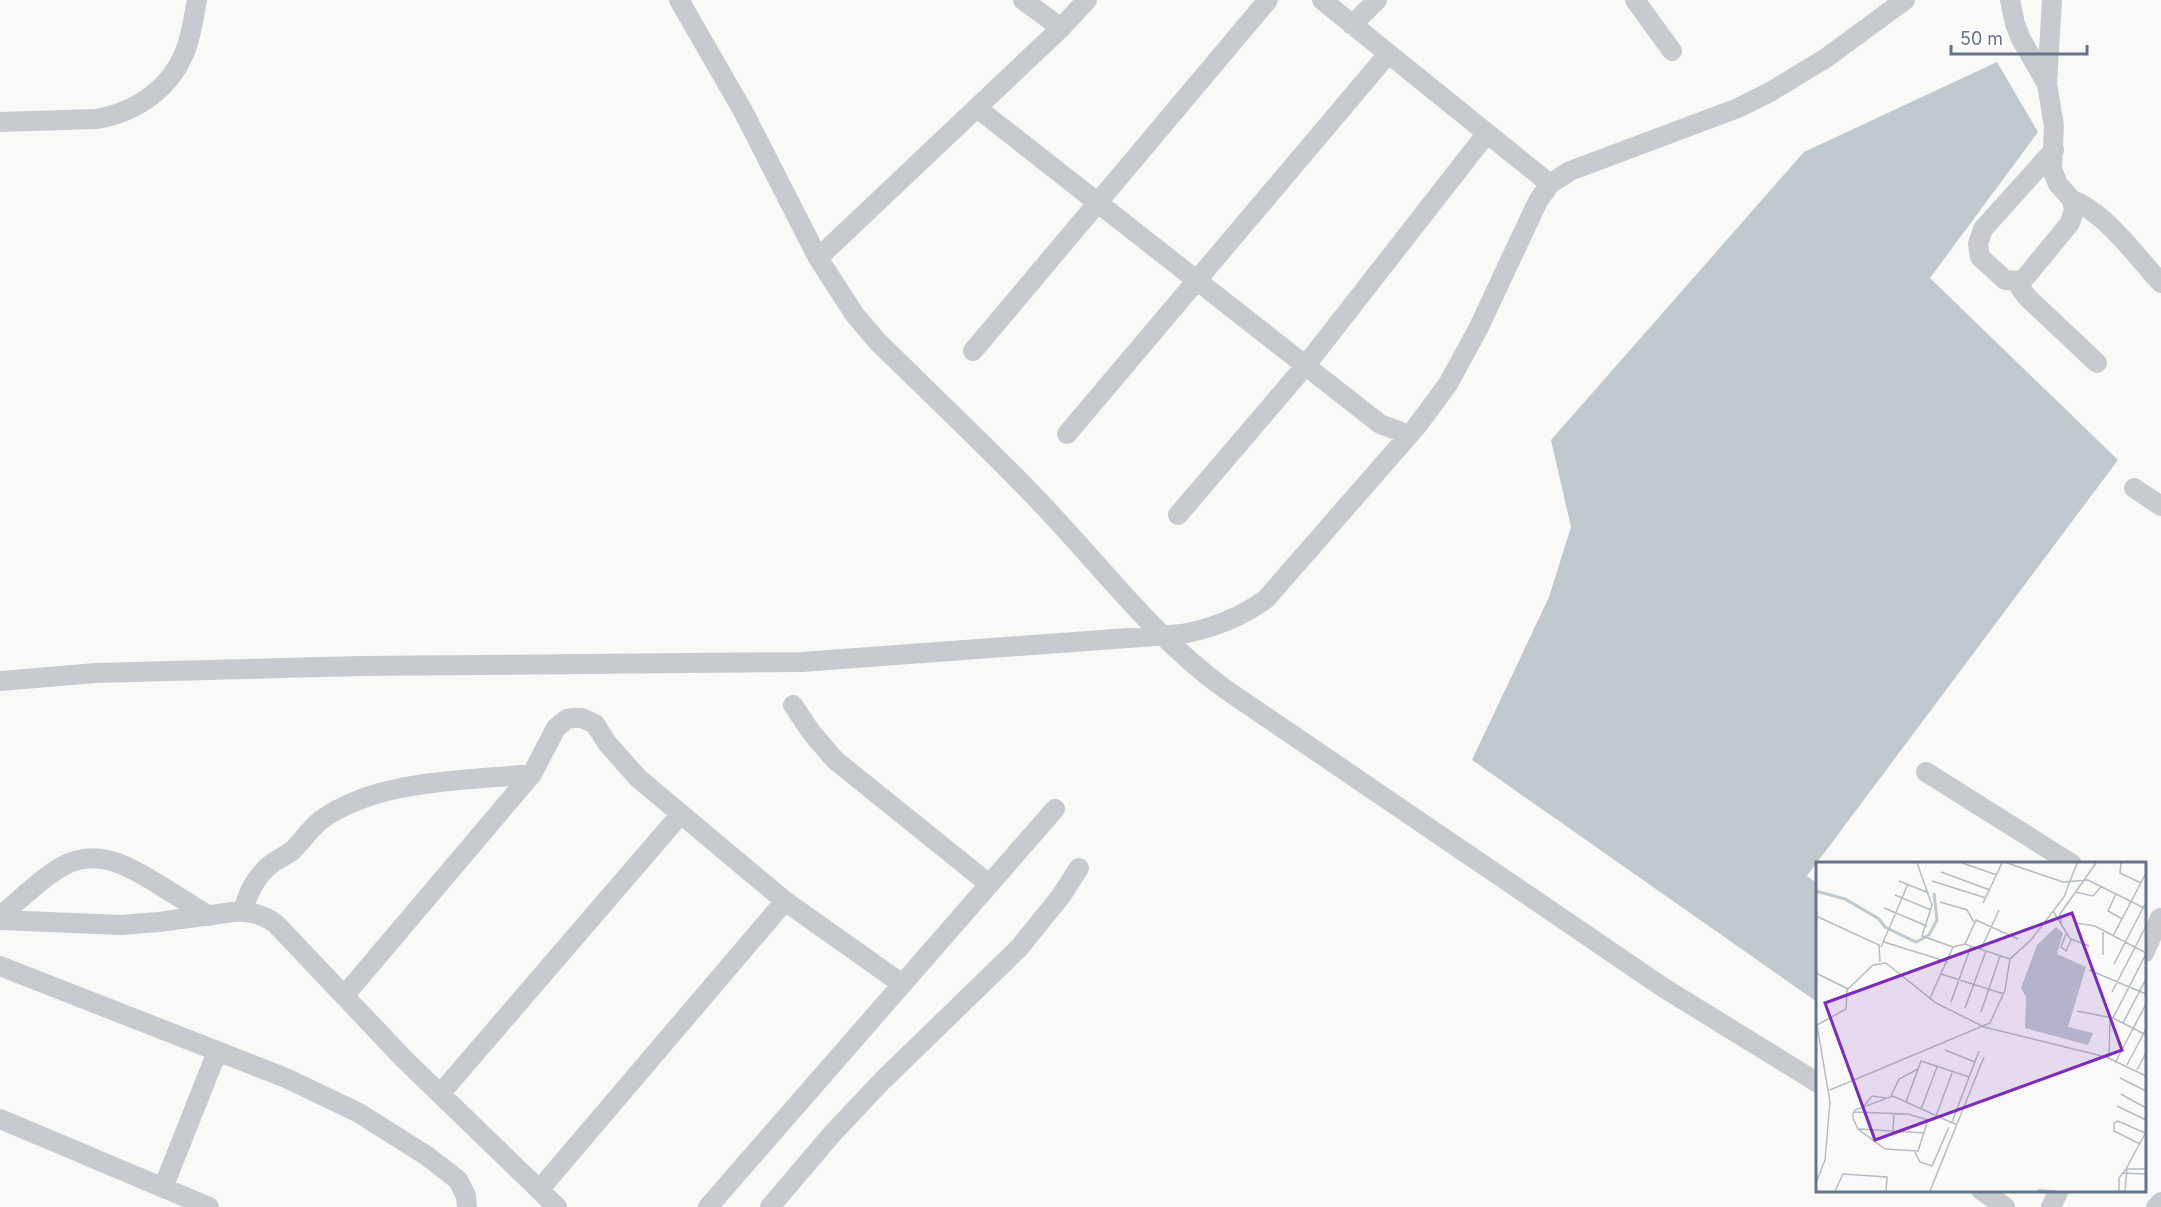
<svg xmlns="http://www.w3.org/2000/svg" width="2161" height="1207" font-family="Inter,sans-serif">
	<rect width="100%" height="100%" fill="#f9f9f7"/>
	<path fill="#c0c9ce" d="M1997,62l41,70 -108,146 188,182 -311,416 10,7v119l-345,-242 77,-163 22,-70 -20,-87 253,-288z"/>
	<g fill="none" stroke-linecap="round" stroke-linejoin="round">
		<path stroke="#c7cace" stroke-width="20" d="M679,0l64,111 75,147 37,57 22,26c53,52 107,103 159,157 62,64 116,138 189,191l439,299 154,95
			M1023,0l38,28
			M1322,0l228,184
			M1635,0l37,51
			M2010,0l5,24 6,15 26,45 7,42 -2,43 6,15 14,16 2,10 -4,13 -46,56 -6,2 -13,-1 -25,-23 -2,-13 5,-15 71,-79
			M1352,25l25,-25
			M2047,84l5,-84
			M977,108l403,316 29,11
			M0,122l96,-3c42,-7 77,-32 91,-73 5,-15 7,-31 10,-46
			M2072,200c33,12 65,57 89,83
			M818,258l243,-230 26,-28
			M2018,281l3,8 7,9 69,65
			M973,351l295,-351
			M1067,434l321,-380
			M2134,488l27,18
			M1178,515l128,-150 181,-232
			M0,681l96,-8 265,-7 441,-4 380,-28c32,-6 58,-16 84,-35l151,-173 31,-42 30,-55 60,-128 12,-17 20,-13 168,-63 32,-16 56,-34 79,-58
			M793,705l18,27 24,28 154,124
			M1926,772l146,92
			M243,911c5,-20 14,-37 31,-49 6,-4 13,-7 19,-12 10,-10 17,-21 28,-30 57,-41 143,-39 211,-46
			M0,916c19,-15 40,-37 61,-49 35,-20 66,-2 97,17 17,11 34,21 51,32
			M0,920l121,5 38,-3 74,-10c17,-1 30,2 43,12l128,135 153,148
			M2144,953l16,-35
			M0,966l286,112 73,35 68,43 31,24 8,16 1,11
			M344,996l188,-222 24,-46 11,-9 7,-1h8l13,6 12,19 31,35 147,123 117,83
			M440,1094l240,-279
			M0,1119l209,88
			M163,1188l54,-136
			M539,1190l246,-289
			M1981,1190l24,17
			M708,1207l347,-398
			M770,1207l62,-73 50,-53 137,-133 42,-52 18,-28
			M2051,1207l8,-17
			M2156,1207l5,-5"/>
	</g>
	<g transform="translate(1816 862)">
		<rect width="330" height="330" fill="#f9f9f7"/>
		<path d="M240,65l7,6 -6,21 29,13 -18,60 25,6 -5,12 -63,-17 1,-31 -5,-9 16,-43z" fill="#c0c9ce"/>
		<path fill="none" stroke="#c0c9ce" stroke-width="3" d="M0,29l29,8 34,20 6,8 31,15 13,-7 8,-15 -3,-27"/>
		<path fill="none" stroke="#b6bcc4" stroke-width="1.5" d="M101,1l15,42 -10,31 31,11 -23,51M146,1l35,12M191,1l56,19 25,-2 58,29M305,1l-1,10 21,10M125,10l49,18M83,19l30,12M116,19l54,17M259,30l18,4 8,-9M300,32l-8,17 14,8M79,33l36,15M124,40l27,8 7,12M167,41l19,-40M68,46l43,18M237,49l18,29 -5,11 -5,-4 5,-13M0,54l63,29 1,17M260,61l19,3 51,27M246,65l-2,-13 36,-51M297,74l33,-63M255,77l18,7M68,80l64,20M149,82l11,-24 42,19M65,85l27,-63M137,85l12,-3 45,15M165,87l18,-39M287,93v-23M298,102l32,-62M273,108l57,24M0,111l32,16 25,-24 13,-2 50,40 48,24 122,30 40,19M125,112l63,20M296,130l34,-66M135,140l20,-56M149,146l21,-57M261,149l36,7 33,17M165,150l19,-56M297,156l33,-64M307,161l23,-44M129,188l30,12M293,196l1,-40M300,199l30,-57M311,203l19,-36M321,208l9,-17M304,216l26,13M14,228l160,-67 15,-33 5,-31 21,-19 33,-43 13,-34M305,232l25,14M75,234l8,-17 19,-10M90,240l15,-41 48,16M301,244l29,14M47,245l9,-11 14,2M105,247l16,-42M38,250l54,2 20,6 -10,31 -33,-2 -27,-20 -5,-11v-4l2,-4 38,-14 64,29M120,254l16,-43M136,260l27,-71M43,267l66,4M77,269l1,-18M324,282l-26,-13v-8l4,-2 27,12M99,290l5,10 12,4 17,-39M310,307l20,-37M307,311l23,1M0,321l9,-23 5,-58 -13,-77 29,-16 1,-20M222,328l18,1M19,329l8,-17 44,3 -1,14M114,329l54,-134M303,329v-13l7,-9h20M309,329l2,-22"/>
		<path fill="#7b2cbf" fill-opacity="0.15" stroke="#7b2cbf" stroke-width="3" d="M256,51l50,137 -247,90 -50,-137z"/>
		<rect width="330" height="330" fill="none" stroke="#687588" stroke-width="3"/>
	</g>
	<path d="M1951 45v9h136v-9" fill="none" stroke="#687588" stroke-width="3"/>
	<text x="1960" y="45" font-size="18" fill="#687588" stroke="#ffffff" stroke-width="4.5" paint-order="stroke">50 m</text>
</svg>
